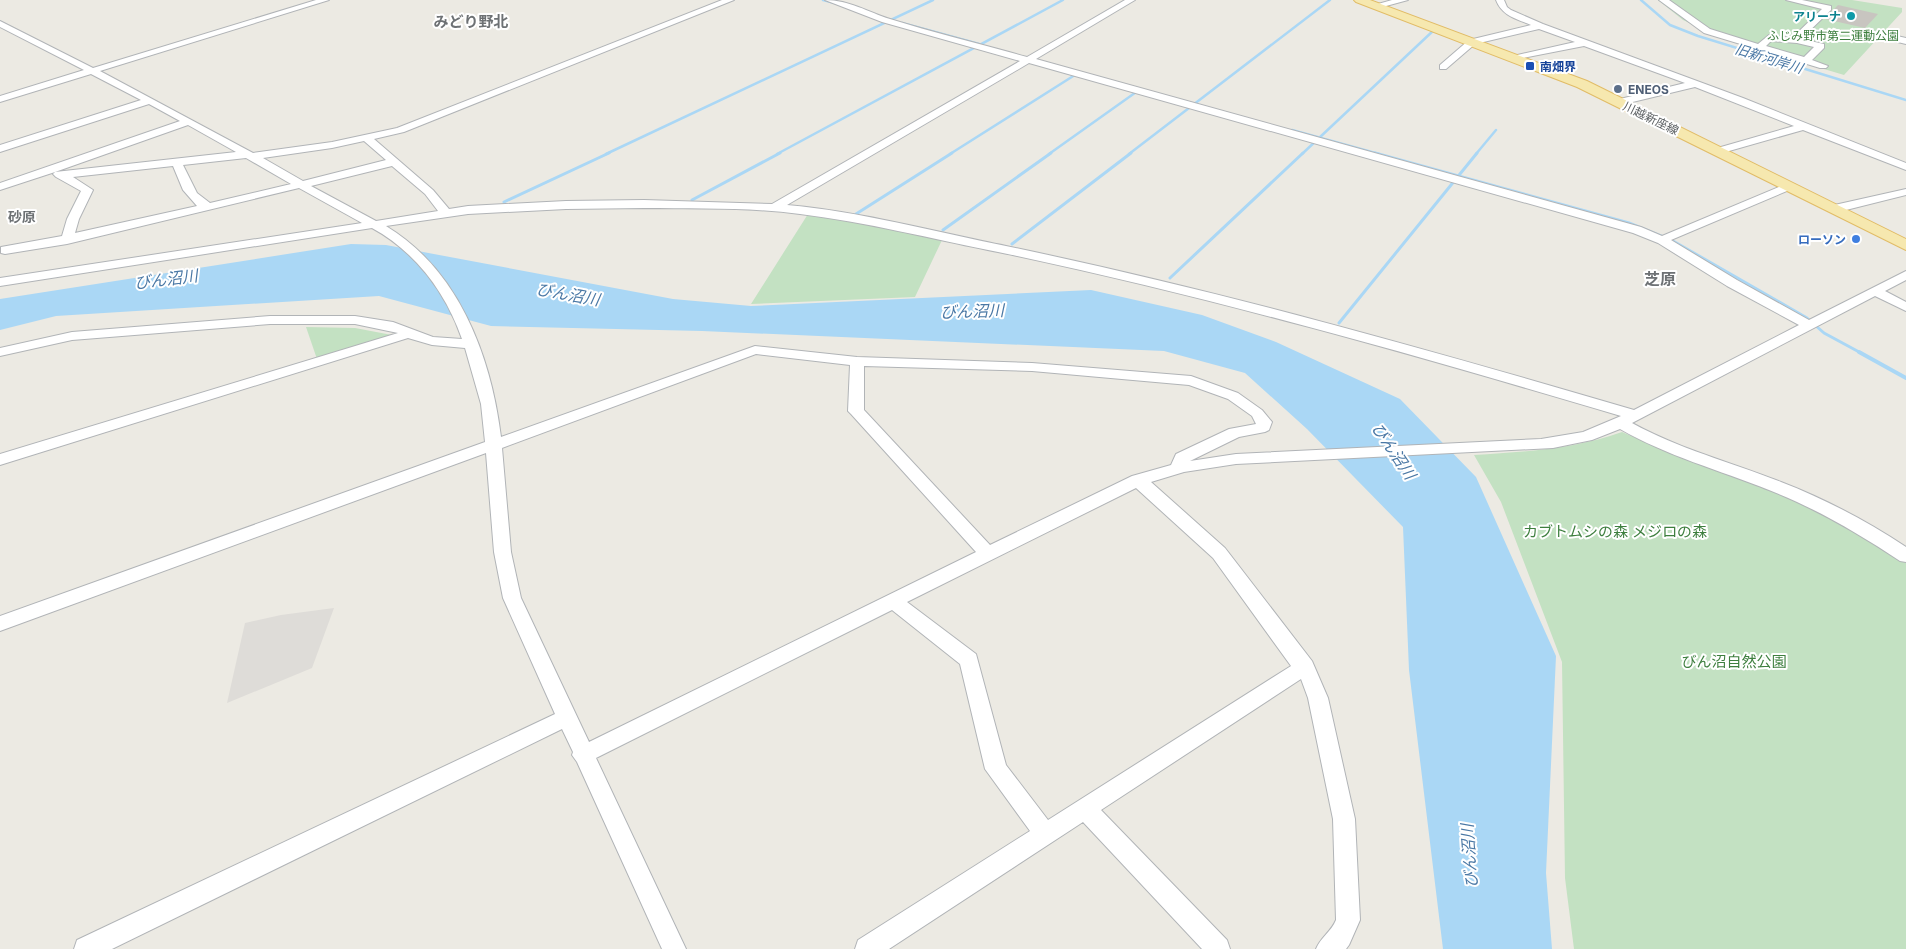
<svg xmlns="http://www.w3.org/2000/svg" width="1906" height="949" font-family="Inter,'Noto Sans JP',sans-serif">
	<rect width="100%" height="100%" fill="#eceae3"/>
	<path fill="#dedcd8" d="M334,608l-22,60 -85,35 18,-80 36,-8z"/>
	<path fill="#c3e1c2" d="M1658,0h194l50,8v4l-58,63 -120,-36 -41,-19z
		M808,214l11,1 123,25 -27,57 -164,7z
		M306,327l49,1 37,7 -75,24z
		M1622,432c48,22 99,35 147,56 48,21 93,45 137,74v387h-332l-9,-71 -3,-216 -61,-160 -27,-47c51,-3 100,-6 148,-23z"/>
	<path fill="#aad7f5" d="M351,244l35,1 287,54 78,7 340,-16 111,25 74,27 124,57 76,78 80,179 -10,217 6,76h-109l-34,-279 -6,-143 -96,-98 -62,-56 -81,-22 -462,-20 -211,-5 -112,-30 -323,20 -56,14v-31z"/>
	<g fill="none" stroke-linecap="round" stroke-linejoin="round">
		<path stroke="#aad7f5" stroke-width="2.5" d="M823,0l12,3
			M1641,0l29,25 28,11 208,64
			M902,23l77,21
			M1292,130l87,24
			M606,154l327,-154
			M777,154l286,-154
			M950,154l128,-81
			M1049,154l90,-64
			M1129,154l201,-154
			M1302,154l132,-124
			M1476,154l20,-24"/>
		<path stroke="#aad7f5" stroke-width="3" d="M1375,153l254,70 44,18 134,77 17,15 37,20
			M692,200l88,-47
			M504,202l105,-49
			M856,214l96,-61
			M943,230l108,-77
			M1012,244l119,-91
			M1170,278l133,-125
			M1339,323l138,-170"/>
		<path stroke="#aad7f5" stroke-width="4" d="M1859,352l47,26"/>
	</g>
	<path fill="#c8c5c0" d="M1838,5l40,9 -13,14 -40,-9z"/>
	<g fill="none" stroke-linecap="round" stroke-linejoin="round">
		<defs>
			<path id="minor" d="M316,0h13l-229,71 153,82 79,-11 65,-14 325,-128h12l-330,132 -30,7 59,51 16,19 19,-3 98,-5 78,-1 128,4 248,-143 -138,-39 -57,-22c24,0 43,12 65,19 45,14 91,25 137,38l98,-57h10l-99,59 605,168 21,9 124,-52h8l2,2 -2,2 -123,52 66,40 72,40 97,-49v9l-21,11 21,11v9l-31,-15 -243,127c47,26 99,39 149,59 44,17 86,39 125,65v15l-6,-1c-42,-28 -85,-53 -131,-71 -50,-20 -102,-34 -149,-61l-28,11 -39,8 -317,16 -52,8 -33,10 74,66 87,113 16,37 27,121 5,101 -11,25 -3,4h-30c5,-12 15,-17 20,-29l-3,-101 -25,-121 -7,-19 -200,131 126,130 3,9h-28l-119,-127 -194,127h-34l3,-9 172,-109 -45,-62 -25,-105 -68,-54 -296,148 90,191h-24l-85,-187 -5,-7 1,-3 -11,-23 -450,220h-38l3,-9 478,-226 -52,-116 -9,-46 -8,-99 -486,178v-15l485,-174 -4,-38 -16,-56 -33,-3 -24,-7 -408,127v-11l398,-121 -43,-9h-85l-198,16 -72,16v-8l72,-16 198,-16h85l38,6 40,15 29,2c-16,-46 -46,-87 -90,-111l-372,58v-8l362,-55 -63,-35 -232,56 -62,10 -4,-1v-6l61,-11 5,-17 14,-28 -25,-14 -3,-3 2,-2 -55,18v-7l180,-62 -31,-17 -149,48v-7l141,-45 -50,-26 -91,28v-6l84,-26 -84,-43v-6l93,47zM1029,63l604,170 25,10 69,43 72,39 -165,85c-208,-61 -416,-120 -628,-164 -70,-14 -148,-35 -219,-41zM188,125l48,27 -181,20zM364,141l22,19 -83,21 -40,-23 69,-10zM246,158l45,26 -81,19 -13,-10 -14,-28zM173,166l10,24 14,16 -122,27 4,-14 14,-29 -20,-13zM392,166l33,28 13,17 -62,10 -65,-35zM644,208c52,1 104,-1 156,6 66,8 132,25 198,38 211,44 417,103 623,164l-38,16 -42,7 -305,15 -46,7 49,-24 26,-5 4,-2 3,-8 -10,-12 -24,-17 -47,-17 -159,-13 -175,-6 -102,-11 -254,91c-10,-81 -42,-167 -115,-211l82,-12 98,-5zM756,354l94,11 -2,46 3,3 125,138 -387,190 -68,-144 -10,-46 -9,-104zM864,366l168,5 157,14 39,14 24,17 4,8 -27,5 -53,25 -5,11 -39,11 -142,69 -126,-135zM1136,488l77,70 78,108 -243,154 -42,-55 -30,-111 -69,-52z
				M1392,0h16l-33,9 -4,-3z
				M1496,0h8l3,7 4,3 32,14 200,74 163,65v7l-103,-40 -81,23h-8l-1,-2 1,-2 80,-23 -99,-39 -75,18 -4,-1v-4l69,-17 -101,-37 -71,14v-4l62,-14 -36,-13 -64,15 -29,25h-6v-4l29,-25 62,-15c-14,-6 -29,-9 -35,-25z
				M1659,0h10l41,29 48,15 11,-9 23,3 30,-29 -36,-9h16l29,6v4l-30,29 23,5v4l-12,12 16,6 -2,2h-6l-116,-35zM1771,41l26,2 17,4 -10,10 -38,-11z
				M1884,33l22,5v6l-25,-6 -2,-2z
				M1906,189v6l-72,18 -6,-4 2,-3z"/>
			<path id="major" d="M1354,0h16l217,81 319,158v11l-329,-163 -221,-85z"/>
		</defs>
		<use href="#minor" stroke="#b1b4b7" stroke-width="2"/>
		<use href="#major" stroke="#e1bc67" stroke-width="2"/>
		<use href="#minor" fill="#fff" fill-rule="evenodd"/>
		<use href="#major" fill="#f6e8af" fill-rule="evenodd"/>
	</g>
	<circle fill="#0f9aa8" stroke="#fff" stroke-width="2" cx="1851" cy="16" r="5"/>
	<rect fill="#1a4fb4" stroke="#fff" stroke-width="2" x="1525" y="61" width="10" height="10" rx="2.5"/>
	<circle fill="#5c6f8a" stroke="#fff" stroke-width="2" cx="1618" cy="89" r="5"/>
	<circle fill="#3f7fe0" stroke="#fff" stroke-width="2" cx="1856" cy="239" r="5"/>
	<g text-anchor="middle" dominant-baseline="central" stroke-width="4" stroke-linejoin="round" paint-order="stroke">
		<g font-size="12" font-weight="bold" fill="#0d838f" stroke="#fff" text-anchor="end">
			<text x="1841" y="16">アリーナ</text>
		</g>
		<g font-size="12" fill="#3e7f3f" stroke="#fff">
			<text x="1833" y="35">ふじみ野市第二運動公園</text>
		</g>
		<g font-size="12" font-weight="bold" fill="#164399" stroke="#fff" text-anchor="start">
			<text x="1540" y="66">南畑界</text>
		</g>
		<g font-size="12" font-weight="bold" fill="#4e5e75" stroke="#fff" text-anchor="start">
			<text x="1628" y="89">ENEOS</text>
		</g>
		<g font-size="12" fill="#5b5f62" stroke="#fff">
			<text transform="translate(1651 118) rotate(26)">川越新座線</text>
		</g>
		<g font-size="12" font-weight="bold" fill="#366cbe" stroke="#fff" text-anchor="end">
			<text x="1846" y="239">ローソン</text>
		</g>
		<g font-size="14" font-style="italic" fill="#4a78a5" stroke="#fff">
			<text transform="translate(1769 58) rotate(17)">旧新河岸川</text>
		</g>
		<g font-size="14" font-weight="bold" fill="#6d7174" stroke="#fff">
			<text x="22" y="216">砂原</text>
		</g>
		<g font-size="15" font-weight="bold" fill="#6d7174" stroke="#fff">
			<text x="471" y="21">みどり野北</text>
		</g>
		<g font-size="15" fill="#3e7f3f" stroke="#fff">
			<text x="1615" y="531">カブトムシの森 メジロの森</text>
			<text x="1734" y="661">びん沼自然公園</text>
		</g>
		<g font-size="16" font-style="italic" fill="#4a78a5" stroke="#fff">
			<text transform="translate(166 279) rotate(-7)">びん沼川</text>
			<text transform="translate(568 294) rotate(10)">びん沼川</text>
			<text transform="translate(972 311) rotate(-2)">びん沼川</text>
			<text transform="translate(1394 451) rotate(56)">びん沼川</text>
			<text transform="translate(1469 856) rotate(-94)">びん沼川</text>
		</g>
		<g font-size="16" font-weight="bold" fill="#6d7174" stroke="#fff">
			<text x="1660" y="279">芝原</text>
		</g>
	</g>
</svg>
